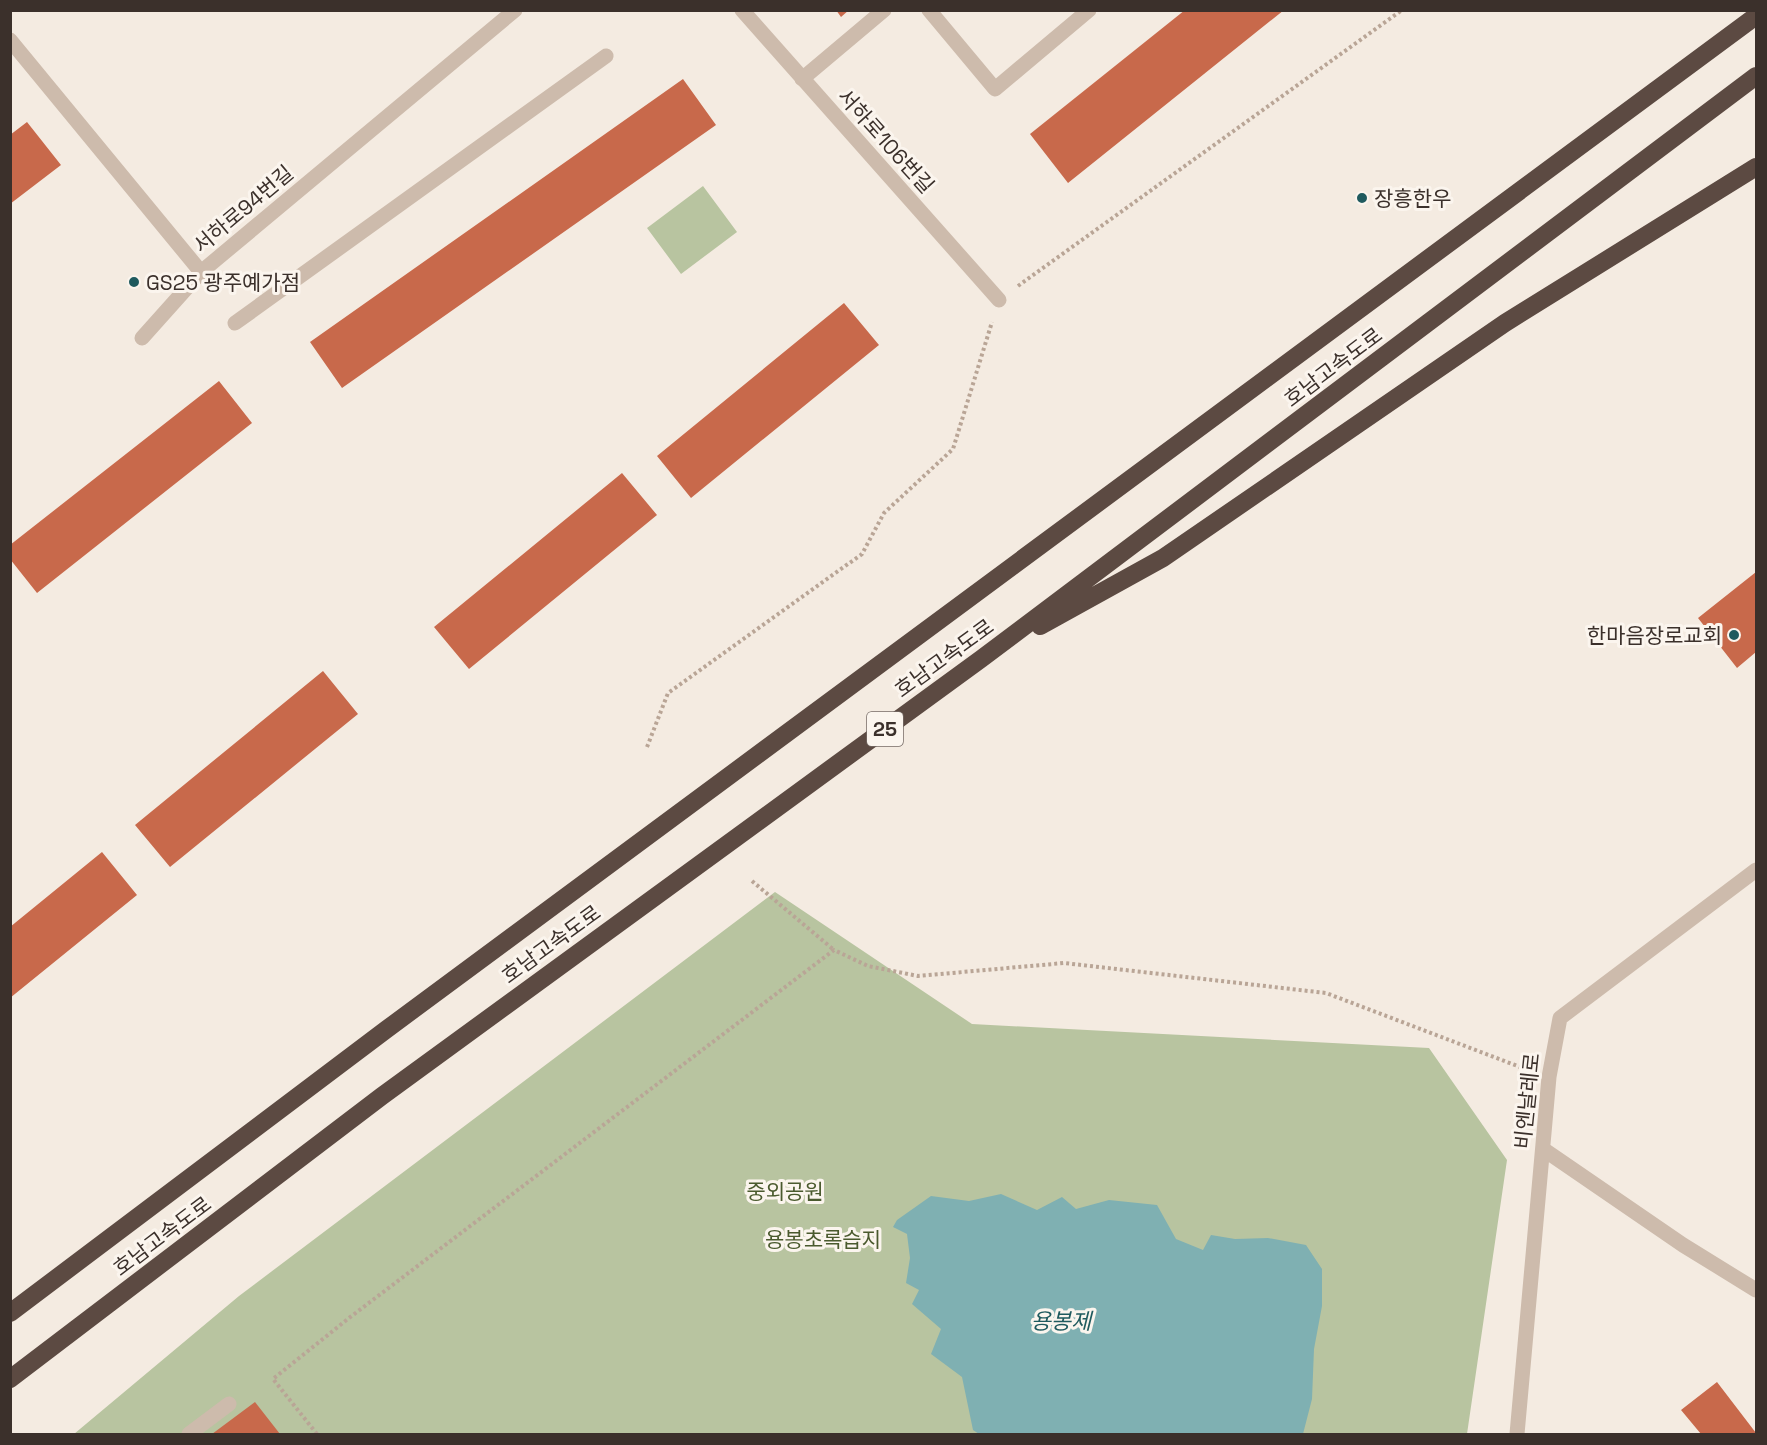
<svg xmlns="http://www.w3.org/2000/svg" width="1767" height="1445" font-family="'Space Grotesk','Noto Sans KR',sans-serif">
	<rect width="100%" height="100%" fill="#f4ebe1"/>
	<path fill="#b8c4a0" d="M703,186l34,46 -56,42 -34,-46z
		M775,892l197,132 457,24 78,112 -40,274h-1393l165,-138z"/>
	<path fill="#7fb0b2" d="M1001,1194l36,16 25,-13 14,12 33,-9 48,5 19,34 27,11 8,-15 24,4 33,-1 38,7 16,24v37l-8,43 -2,50 -9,35h-324l-6,-4 -11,-53 -31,-23 10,-25 -29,-25 7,-14 -13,-7 4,-25 -3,-24 -14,-7 4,-7 34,-24 38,5z"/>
	<path fill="#c8694b" d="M836,10h13l-8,7z
		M1185,10h99l-216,173 -38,-49z
		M683,79l33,46 -374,263 -32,-46z
		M27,122l34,43 -51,39v-69z
		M844,303l35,42 -188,153 -34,-42z
		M219,381l33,42 -215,170 -27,-34v-14z
		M622,473l35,42 -188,154 -35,-42z
		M1756,572v80l-19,16 -39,-50z
		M323,671l35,43 -188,153 -35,-42z
		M102,852l35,43 -127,103v-71z
		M1717,1382l39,51v1h-55l-20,-24z
		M255,1402l25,32h-68z"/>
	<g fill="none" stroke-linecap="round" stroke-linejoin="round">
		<path stroke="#b9a596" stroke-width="4" stroke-dasharray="3 3" stroke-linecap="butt" d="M1018,286l384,-276
			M647,747l21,-54 194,-139 22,-41 69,-64 39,-127
			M752,881l82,69
			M317,1434l-44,-55 76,-61 485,-368 34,16 50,10 146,-13 262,30 202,77"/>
		<path stroke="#cdbbac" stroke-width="15" d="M742,10l257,290
			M929,10l66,79 94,-79
			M10,40l191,232 314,-262
			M802,79l82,-69
			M235,323l371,-267
			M142,338l59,-66
			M1543,1149l140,96 73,45
			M189,1434l40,-30
			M1517,1434l32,-357 11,-59 196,-148"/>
		<path stroke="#5c4a42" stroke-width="18" d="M1040,626l123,-68 342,-235 251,-156
			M10,1313l377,-284 1369,-1013
			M10,1379l372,-283 599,-437 775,-583"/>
	</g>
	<g fill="#1f5a5e" stroke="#fbf5ee" stroke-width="2">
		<circle cx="1362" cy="198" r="6"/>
		<circle cx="134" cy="282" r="6"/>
		<circle cx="1734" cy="635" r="6"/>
	</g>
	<g text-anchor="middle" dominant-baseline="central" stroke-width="6" stroke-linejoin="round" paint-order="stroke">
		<rect fill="#fbf5ee" stroke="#756b66" stroke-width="1.5" x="867" y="712" width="36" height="34" rx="4.5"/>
		<g font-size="20" font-weight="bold" fill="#3b302b">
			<text x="885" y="729">25</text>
		</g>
		<g font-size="21" fill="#3b302b" stroke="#fbf5ee">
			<text transform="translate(886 141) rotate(48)">서하로106번길</text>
			<text transform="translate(243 209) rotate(-40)">서하로94번길</text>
			<text transform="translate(1333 367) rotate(-37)">호남고속도로</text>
			<text transform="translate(944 658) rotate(-36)">호남고속도로</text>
			<text transform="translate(551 944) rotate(-36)">호남고속도로</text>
			<text transform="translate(1527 1101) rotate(-84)">비엔날레로</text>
			<text transform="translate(162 1236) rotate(-37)">호남고속도로</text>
		</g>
		<g font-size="21" fill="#3b302b" stroke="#fbf5ee" text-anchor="start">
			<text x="1374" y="198">장흥한우</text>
			<text x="146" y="282">GS25 광주예가점</text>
			<text x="1722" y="635" text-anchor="end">한마음장로교회</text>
		</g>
		<g font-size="21" fill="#4a5a2e" stroke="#fbf5ee">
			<text x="785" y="1191">중외공원</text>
			<text x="823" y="1239">용봉초록습지</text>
		</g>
		<g font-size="22" font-style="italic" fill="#1f5a5e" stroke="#fbf5ee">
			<text x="1061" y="1321">용봉제</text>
		</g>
	</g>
	<rect width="1767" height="1445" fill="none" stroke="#3b302b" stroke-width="24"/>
</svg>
